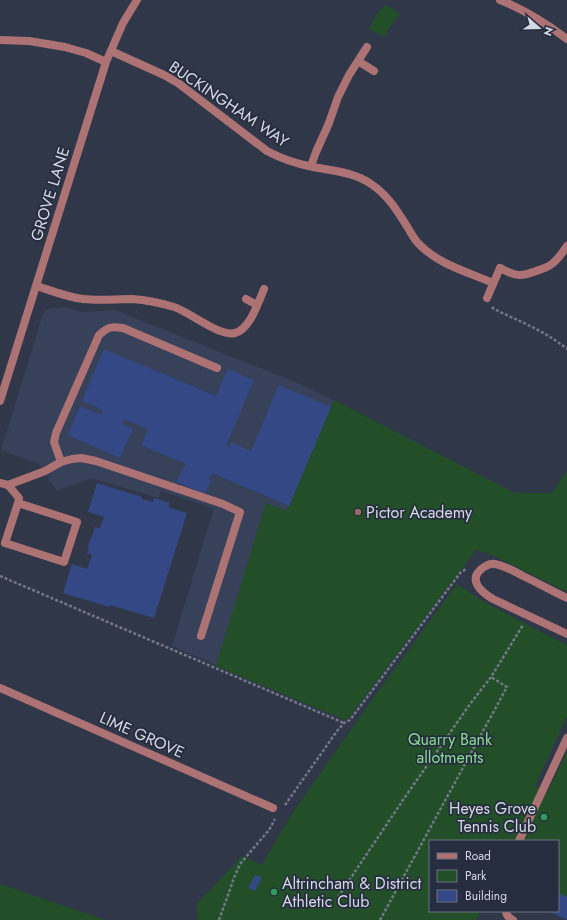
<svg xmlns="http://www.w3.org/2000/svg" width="567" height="920" font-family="Jost,sans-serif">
	<rect width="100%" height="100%" fill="#303749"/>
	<path fill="#374159" d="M63,307l19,5 33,-2 190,76 37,19 6,314 -3,1 -173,-74 42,-138 -53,-17 -3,7 -67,-20 -34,13 -18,-27 -38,-14 42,-136 5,-5z"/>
	<path fill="#224f27" d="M385,5l15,9 -11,14 -5,9 -15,-8 8,-15z
		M334,400l181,93h37l15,-22v121l-75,-37 -16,-5 -128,169 -3,1 -129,-54 50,-163 21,8z
		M457,584l24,16 43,23 43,22v71l-32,70 13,6 19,-41v167l-9,-7v-70h-128v70h50l-4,9h-278l-1,-16 45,-48 20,9 29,-50 83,-118z
		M0,884l105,36h-105z"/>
	<path fill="#334884" d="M104,349l112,47 12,-27 26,11 -28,66 3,1 2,-5 20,9 28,-66 52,22 -42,99 -77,-33 -3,6 2,1 -6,14 -29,-12 7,-14h1l2,-4 -45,-19 7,-16 -24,-10 -2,5 11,5 -13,29 -52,-23 12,-29 21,9 2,-5 -21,-9z
		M97,483l45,14v2l11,3 1,-4 16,5 -2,4 19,6 -33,105 -44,-13 -1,2 -46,-14 9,-29 15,5 5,-14 -5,-2 2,-7h-1l3,-9h1l3,-10 5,1 4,-11 -16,-5z
		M255,875l7,3 -7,13 -7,-3z
		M558,893l9,4v23l-19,-9h10z"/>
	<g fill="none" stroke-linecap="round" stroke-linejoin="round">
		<path stroke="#727888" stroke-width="2.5" stroke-dasharray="3 2" stroke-linecap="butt" d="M492,307l2,2c25,12 51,22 73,40
			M0,576l344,147
			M285,805l52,-74 7,-8 6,-3 111,-148 5,-3
			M338,897l65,-97 67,-96 21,-27 32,-52
			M219,920l15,-42 6,-14 29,-34 6,-11
			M380,920l127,-233 -16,-10"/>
		<path stroke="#ad7374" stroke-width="8" d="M500,268c17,9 21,9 39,2 5,-2 10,-3 14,-7 6,-5 10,-11 14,-17
			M61,462l-7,-20 2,-9 43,-98c9,-8 12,-9 24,-7l94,40
			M0,483l8,2 11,13 -1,5
			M8,485l37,-14 16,-9 11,-3 9,-1 15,3 127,43 17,8 -39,124
			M18,503l59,19 -13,40 -59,-19z
			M567,598c-15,-7 -29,-15 -44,-22 -9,-5 -18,-10 -28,-12 -4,-1 -8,1 -11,3 -18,12 -3,25 9,32l74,35
			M519,841l48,-103
			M506,911c0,5 3,7 7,9"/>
		<path stroke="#ad7374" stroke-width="8" d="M500,0c23,9 47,24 67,39
			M0,40l29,1 36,6 21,6 20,9
			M111,51l53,24 14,8 89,68c15,8 30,13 46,16 20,4 41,5 58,17 17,11 27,28 37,44 3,5 6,11 10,15 19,21 50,29 75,40
			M358,61l16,10
			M311,166l5,-14 13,-29 9,-26 11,-22 18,-28
			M37,286c15,5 30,11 46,13 17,2 33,0 49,0 14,1 29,4 42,8 16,5 45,30 61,26 15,-4 23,-30 29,-44
			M487,298l13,-30
			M246,299l11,6
			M0,401l106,-339 17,-39 14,-23
			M0,688l273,120"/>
	</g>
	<circle fill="#8d6e63" stroke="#262d3e" stroke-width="1.5" cx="358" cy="512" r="4"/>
	<g fill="#2e9e5b" stroke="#262d3e" stroke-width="1.5">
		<circle cx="544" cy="817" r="4"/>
		<circle cx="274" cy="892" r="4"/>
	</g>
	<g text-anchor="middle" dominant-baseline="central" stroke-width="3.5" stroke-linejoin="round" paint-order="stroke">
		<g font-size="16" fill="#d4d9e5" stroke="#262d3e">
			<text transform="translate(229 104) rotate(34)">BUCKINGHAM WAY</text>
			<text transform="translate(50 194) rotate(-73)">GROVE LANE</text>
			<text transform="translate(142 735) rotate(24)">LIME GROVE</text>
		</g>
		<g font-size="16" fill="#d4d9e5" stroke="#262d3e" text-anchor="start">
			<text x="366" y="512">Pictor Academy</text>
			<text x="536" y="808" text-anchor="end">Heyes Grove<tspan x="536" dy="18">Tennis Club</tspan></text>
			<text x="282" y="883">Altrincham &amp; District<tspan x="282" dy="18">Athletic Club</tspan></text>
		</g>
		<g font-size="16" fill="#87db8f" stroke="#262d3e">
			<text x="450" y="739">Quarry Bank<tspan x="450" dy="18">allotments</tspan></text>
		</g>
	</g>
	<rect x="429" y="840" width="130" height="72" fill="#262d3e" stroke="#6c7281"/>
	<rect x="437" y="853" width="20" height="6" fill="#ad7374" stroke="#6c7281"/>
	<text x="465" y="860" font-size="12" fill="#d4d9e5">Road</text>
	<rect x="437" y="870" width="20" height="12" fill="#224f27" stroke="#6c7281"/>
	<text x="465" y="880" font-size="12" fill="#d4d9e5">Park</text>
	<rect x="437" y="890" width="20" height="12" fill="#334884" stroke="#6c7281"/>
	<text x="465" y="900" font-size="12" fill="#d4d9e5">Building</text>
	<g transform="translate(539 28) rotate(110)" stroke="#262d3e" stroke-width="3" paint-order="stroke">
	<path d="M0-3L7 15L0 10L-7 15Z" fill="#d4d9e5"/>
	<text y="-6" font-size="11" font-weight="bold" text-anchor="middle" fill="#d4d9e5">N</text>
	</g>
</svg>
